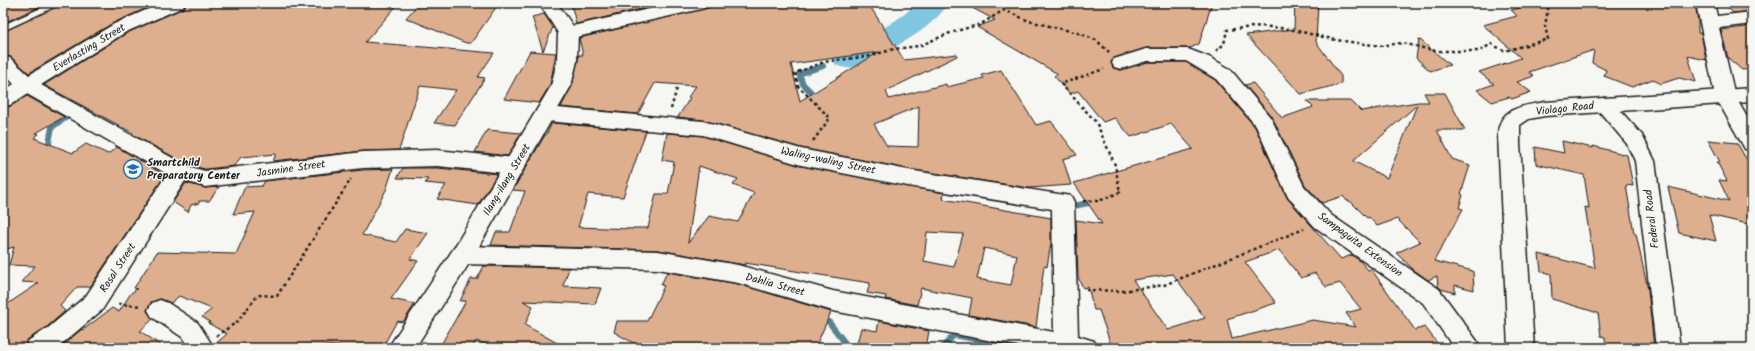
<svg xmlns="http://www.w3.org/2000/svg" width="1755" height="351" font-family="Kalam,sans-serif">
	<rect width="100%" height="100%" fill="#f6f6f2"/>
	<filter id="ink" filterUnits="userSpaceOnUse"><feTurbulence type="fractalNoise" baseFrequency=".025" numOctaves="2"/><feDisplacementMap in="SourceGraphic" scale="8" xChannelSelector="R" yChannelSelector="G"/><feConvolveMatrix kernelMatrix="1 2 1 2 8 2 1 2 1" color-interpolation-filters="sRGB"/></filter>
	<g filter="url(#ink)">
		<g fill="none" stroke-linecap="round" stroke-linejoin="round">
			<path stroke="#588292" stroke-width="6" d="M818,99l-15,-15 -4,-10 24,-8
				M48,148l4,-21 37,-25
				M1074,206l14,-3 7,1
				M820,320l8,1 21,27
				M942,348l12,-13 65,13"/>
			<path fill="#80c6e1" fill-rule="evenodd" d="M917,3h32c-18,26 -48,41 -75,55 -8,3 -17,9 -26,10 -4,0 -8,-2 -12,-3l-5,-7 5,-7c28,-13 59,-26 81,-48z"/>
		</g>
		<path fill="#ddaf8e" stroke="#1c1c1c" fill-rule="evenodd" d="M3,3h45l-45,20z
			M64,3h94l-45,20 -84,50 -18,-16 -8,-2v-23z
			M187,3h212l-34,39 129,11 -16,24 7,1 -30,47 -21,-2 22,-33 -36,-4 -21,64 -36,1 -90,10 3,-7 -35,3 -7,9 -29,3 -17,-4 -56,-31 1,-1 -89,-48 83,-52 57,-25z
			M419,3h80l-28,40h-5l-60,-25z
			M571,3h82l1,3 -78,18z
			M728,3h140l36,57 53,-6v2l-71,35 3,8 57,-15 1,3 37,-9 -2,-3 19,-5 35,55 15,-4 26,34 -14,4 8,26 -42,3 -121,-19 -107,-21 -98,-28 -25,-3 12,-19 -2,-1 8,-11 -41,-3 -17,31 -77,-7 11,-21 7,-31h4l-4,-17zM879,52l-79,49 -9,-37zM919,106l-1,41 -31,-1 -13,-22z
			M963,3h249l-13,41 -9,4h-44l-32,10 -3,4 2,6 8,2 26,-8h39l29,18 40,47 32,71 54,61 11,-4 8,6 8,9 3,-1 44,61 10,-3 16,21h-279v-2l-50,2 -13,-38h-5l-6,-23 -5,1 -5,-11 -2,-57 26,4 -28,-41 119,-34 -22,-25 -40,13 -16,-19 -12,4 -25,-31 -8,3 -16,-18 4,-2 -81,-47 18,-7zM1279,250l22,28 14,-5 11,14 14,-4 21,26 -15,4 10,14 -43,-7 -81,19 -5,-20 49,-16 -31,-41zM1173,274l32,44 -37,12 -35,-50z
			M1295,3h23l-2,39 25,34v8l-40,10 -55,-59 48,-6z
			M1542,3h153l3,19v11h3l5,27 -18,-4 8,26 -17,-4 -19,6 -7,-5 -21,8 -28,-11 2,-6 -14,-7 2,-13 -65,22 5,4 -17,6 14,10 -19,7 -3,-2 -17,5 -15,-12 17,-6 -15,-12 42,-14 -38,-33 34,-9 -6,-6z
			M1724,3h28v8l-19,2z
			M544,14l9,13 -10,24 -11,-34z
			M1745,26h7v43l-10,1 -14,-12 -7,-28 25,-3z
			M1419,39l31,26 -20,6 -14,-13z
			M530,51l26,2 -6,32 -11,18 -35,-4z
			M1253,83l29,35 31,-11 -6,-6h44l10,10 57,-9h11l-5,-9h21l20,37h-28l15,29 18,6 -9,29 2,1 -4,13 4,1 -29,52 39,10 1,19 -19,-5v8l-14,-4 -3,-3 -1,-10 -9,4 -14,-10 -18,-17 24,-11 -23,-23 -20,7 -8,-9 -2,1 -17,-17h-3l-4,-5 -21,7 -17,-18 -33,-68 -27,-32zM1417,105l-30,73 -34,-17z
			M27,96l37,21 -28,16 3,1 -5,4 39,15 13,-9 22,10 9,-7 48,28 -75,112h-13l-17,19 5,5 -18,16 -20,13 -3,8h-21v-41l36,-24 -18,-1 14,-16 -26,-1 5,-18 -11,3v-142l8,-2z
			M552,123l94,8 -23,66 -35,-3 -10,33 55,2v-1h15l8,-34h12l6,-32 -12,-2 5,-27 36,3 98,30 143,27 -1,6 108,19v25l-4,24 -3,-1 -8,61 -67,-12 3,-17 -51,-10 -4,17 -32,-6 1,-3 -19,-3 3,-10 -125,-20v2l-87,-15 -167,-5 5,-13h14l15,-41 -12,-1 32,-55h1zM699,166l39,13 -5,6 21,8 -16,29 -29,-6 -21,27zM927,232l36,2 -9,33 -30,-6zM984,248l33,7 -6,30 -34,-6z
			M487,130l34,3 -13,23 -33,-4z
			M1708,140l29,3 15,26v56l-43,-10 7,26 -37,-8 -11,-46 61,14 -10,-21 8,1 -10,-19h3z
			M1562,141l31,7v-2l34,9 6,31 -7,-1 8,48 2,1 12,56 6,58h-48l-1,-11 -4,-1 -3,-23 -46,-14 -1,-25 -10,-3 -2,-17 56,14 -10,-61 4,1 -5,-33 -48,-11 -1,-17 29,6z
			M403,168h34l60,6 -19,31 -41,-6 9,-14 -21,-2 3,-4 -31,-1z
			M393,169l-7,21 -24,45 34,7 9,-13 23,4 -18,26 8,2 -27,38 24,5 -12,18 -6,-1 -15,27h-27l-29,-3 -3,3h-108l-1,-3 13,-11 -19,-11 2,-1 -8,-5 10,-8 -33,-13 -8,7 -10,-4 -10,3 -4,9 6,8 -13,12 25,17h-106l23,-19 1,1 29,-22 7,4 12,-19 6,-4 -3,-1 23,-36 79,2 19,-42 -22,2 12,-27 17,-1 3,-5 98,-11z
			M186,183l19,5 14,-1 -10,14h-10v2l-8,2 -3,7 -15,-10z
			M484,266l85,2 -6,18 38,2 -6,16 -72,-3 10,5 -8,19 41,23h-68l-22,-7 -4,7h-33l27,-47h-6l11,-22h6z
			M667,272l71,12 93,28 -16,36h-173l-28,-16 3,-11h30l17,-35 -3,-1z
			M879,321l50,10 -3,17h-70l5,-20 16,3z"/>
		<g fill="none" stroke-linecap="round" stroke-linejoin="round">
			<defs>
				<path id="lane" d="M52,3h11l-60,28v-6z"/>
				<path id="street" d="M162,3h24l-3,4 -57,25 -85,53 146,81 18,5 158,-19 74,-2 78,8 7,3 3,5 -3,5 -7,3 -78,-8 -74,2 -158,19 -20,-6 -83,129 -45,38h-32l3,-7 20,-13 38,-32 81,-122 -140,-80 -17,11 -7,2v-16l11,-7 -11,-11v-17l7,2 19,17 85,-51z
					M676,3h34l-3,4 -6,2 -133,30 -6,-2 -3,-4 3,-4 6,-2z
					M1696,3h18l3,13 35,-4v12l-33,4 16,68 17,30v25l-7,-2 -30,-53z
					M1146,49h42l21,8 21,12 41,49 33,68 27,29 108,74 38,52 3,7h-26l-31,-45 -108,-76 -27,-30 -32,-71 -40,-47 -30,-18h-39l-26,8 -7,-2 -2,-4 2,-4z
					M1604,98l7,2 31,35 13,26 25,187h-24l-21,-187 -8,-17 -33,-39 3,-5z
					M546,107l157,14 98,28 107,21 163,26 3,6 4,134 16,5 3,7h-67l-197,-37 -95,-28 -80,-14 -196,-5 -8,-3 -3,-6 3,-6 8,-3 196,5 80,14 95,26 221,41 -2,-123 -144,-23 -107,-21 -98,-30 -157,-14 -7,-2 -3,-5 3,-5z
					M160,300l8,3 30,20 16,25h-25l-7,-11 -30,-20 -4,-7 4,-7z"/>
				<path id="secondary" d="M539,3h18l21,30 -1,28 -6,25 -101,176 -55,86h-27l66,-100 97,-162 6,-25 1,-28z
					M1752,88v14l-207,14 -16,3 -9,6v19l14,204h-26l-10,-212c0,-29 25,-30 47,-34z"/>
			</defs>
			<use href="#lane" stroke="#1c1c1c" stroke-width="3"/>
			<use href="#street" stroke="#1c1c1c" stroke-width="3"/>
			<use href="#secondary" stroke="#1c1c1c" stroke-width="3"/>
			<path stroke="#1c1c1c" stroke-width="2.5" stroke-dasharray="3 3" stroke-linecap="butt" d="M1216,51l8,-7 3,-14 34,-4 28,3 47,11 44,6 22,-3 34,8h44l11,-7 14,7 43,-12 -3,-13 4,-23
				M671,109l6,-21
				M813,141l17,-23 -32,-32 -3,-13 29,-11 46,-6 24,-7 25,-3 31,-13 31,-9 23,-14 25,11 49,12 18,7 13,12
				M1083,201h16l21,-9 -5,-27 -19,-43 -35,-38 43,-15
				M1086,290l36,1 42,-6 140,-56
				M118,304l23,2
				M216,336l21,-14 21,-27 19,1 74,-117"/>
			<use href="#lane" fill="#f6f6f2" fill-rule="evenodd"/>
			<use href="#street" fill="#f6f6f2" fill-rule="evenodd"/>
			<use href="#secondary" fill="#f6f6f2" fill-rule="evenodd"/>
		</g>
	</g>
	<defs>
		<symbol id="school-ring" viewBox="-11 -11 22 22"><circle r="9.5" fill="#f6f6f2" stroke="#1f6fb2" stroke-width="1.5"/><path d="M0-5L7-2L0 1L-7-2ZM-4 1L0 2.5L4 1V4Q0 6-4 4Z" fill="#1f6fb2"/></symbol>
	</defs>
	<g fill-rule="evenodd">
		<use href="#school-ring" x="122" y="158" width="22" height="22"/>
	</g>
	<g text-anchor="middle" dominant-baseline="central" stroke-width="3" stroke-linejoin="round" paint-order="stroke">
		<g font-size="11" fill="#1c1c1c" stroke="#f6f6f2">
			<text transform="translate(89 48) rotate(-31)">Everlasting Street</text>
			<text transform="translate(1565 109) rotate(-6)">Violago Road</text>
			<text transform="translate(828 161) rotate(12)">Waling-waling Street</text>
			<text transform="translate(291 169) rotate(-8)">Jasmine Street</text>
			<text transform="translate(507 180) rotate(-59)">Ilang-ilang Street</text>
			<text transform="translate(1652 219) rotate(-97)">Federal Road</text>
			<text transform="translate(1360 245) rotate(36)">Sampaguita Extension</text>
			<text transform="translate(118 268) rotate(-57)">Rosal Street</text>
			<text transform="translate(775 285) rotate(15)">Dahlia Street</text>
		</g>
		<g font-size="11" font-weight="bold" fill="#1c1c1c" stroke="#f6f6f2" text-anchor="start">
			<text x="147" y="163">Smartchild<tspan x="147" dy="13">Preparatory Center</tspan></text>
		</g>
	</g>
	<rect width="1755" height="351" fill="none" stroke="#f6f6f2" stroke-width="16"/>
	<rect x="8" y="8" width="1739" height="335" fill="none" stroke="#1c1c1c" stroke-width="1.5" filter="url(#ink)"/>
</svg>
